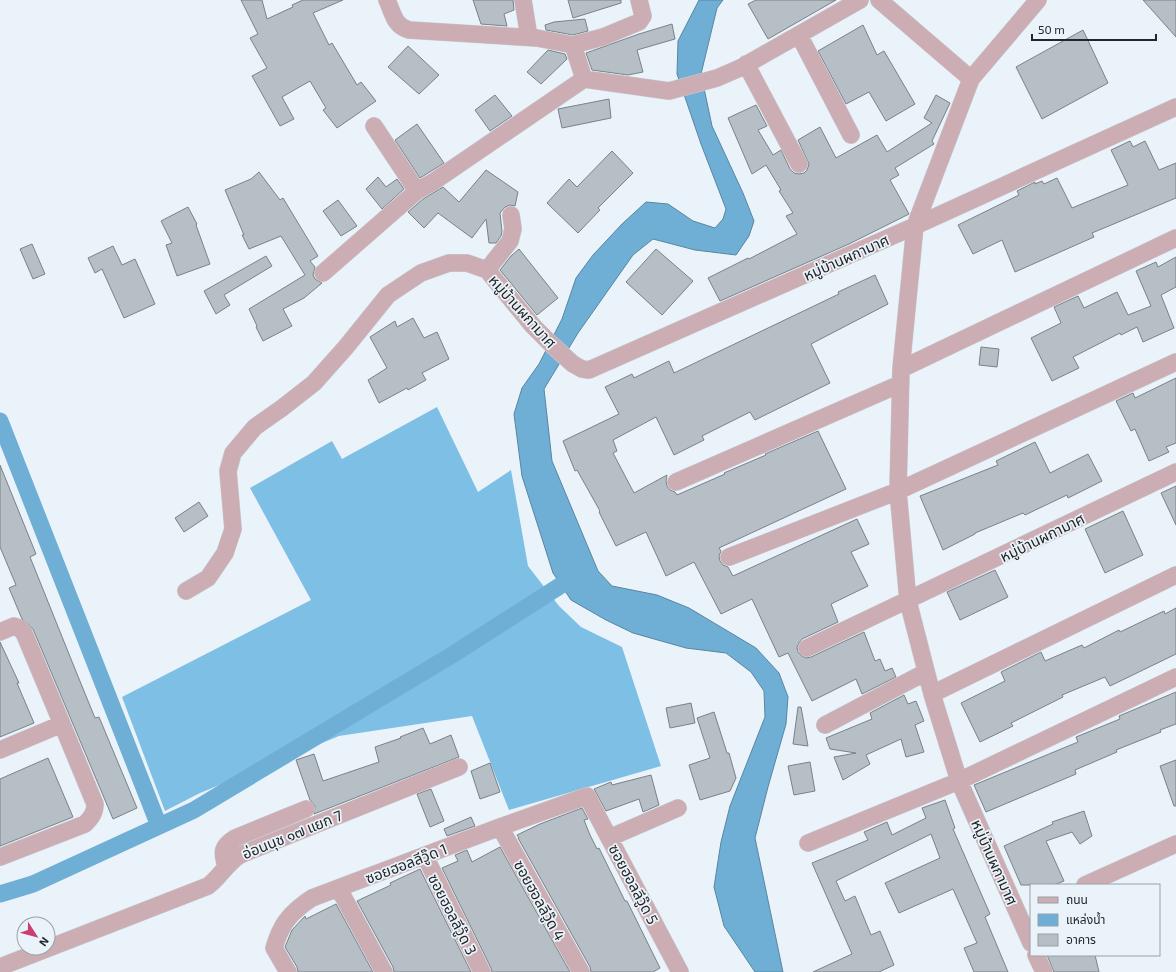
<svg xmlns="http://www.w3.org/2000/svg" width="1176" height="972" font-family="'Exo 2','Noto Sans Thai',sans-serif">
	<rect width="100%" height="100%" fill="#eaf3f9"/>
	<path fill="#7ebfe5" d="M437,407l41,85 33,-22 17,96 31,40 22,21 41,20 39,119 -152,44 -37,-94 -133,20 -139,57 -35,18 -43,-114 189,-97 -61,-112 82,-47 10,18z"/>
	<path fill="#6fafd5" stroke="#5886a1" d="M699,0h24l-6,8 -16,66 11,52 31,67 11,28 -5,15 -13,19 -41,-5 -42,-11 -20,16 -55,78 -34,56 8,72 46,110 14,15 45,9 32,13 67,40 23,25 9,24 -2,27 -18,63 -13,51 28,134h-28l-31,-46 -10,-39 7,-45 9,-36 35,-89 -1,-26 -13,-19 -25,-19 -40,-5 -53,-15 -27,-13 -35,-20 -18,-27 -31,-97 -8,-62 8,-26 17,-24 23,-45 14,-41 17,-23 29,-31 24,-22 22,2 25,17 22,7 8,-9 3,-10 -25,-65 -24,-70 1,-33z"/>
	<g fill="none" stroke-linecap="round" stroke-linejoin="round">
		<path stroke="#6fafd5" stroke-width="17" d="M0,421l159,405
			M0,894l33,-10 161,-74 258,-155 125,-80"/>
	</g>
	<path fill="#b6bfc5" stroke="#7a8288" d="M241,0h21l5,19 26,-12 -1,-2 11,-5h40l-30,13 16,32 3,-2 25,42 4,-3 15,19 -39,27 -14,-18 3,-2 -16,-27 -28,16 12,22 -14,7 -28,-50 15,-8 -17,-30 8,-4z
		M473,0h40l1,10 -10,4 3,12 -26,-2z
		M568,0h53v3l-48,15z
		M756,0h80l-68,39 -20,-35z
		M1143,0h33v37z
		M585,19l3,12 -15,4 -27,-5 -1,-5 9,-3z
		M672,24l3,15 -38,11 6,22 -15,3 -36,-5 -6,-17 53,-19z
		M863,25l14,30 7,-4 31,53 -29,17 -17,-29 -23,12 -28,-53z
		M1083,30l25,53 -66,36 -26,-52z
		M408,46l31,29 -20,19 -31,-27z
		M548,50l17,4 2,5 -26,25 -14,-12z
		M495,95l17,21 -22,15 -15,-21z
		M936,95l14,8 -18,38 2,3 -39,24 4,7 -9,5 19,34 -60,30 -129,57 -12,-23 40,-20 1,1 48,-25 -11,-18 7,-3 -14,-22 2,-1 -15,-25 -14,9 -24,-56 28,-13 11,21 -9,4 15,25 8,-5 9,19 4,4 5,1 5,-1 3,-3 2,-6 -11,-24 22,-13 16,31 41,-23 10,17 45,-29 -8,-5z
		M609,99l2,19 -49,10 -4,-19z
		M417,124l27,39 -24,15 -25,-38z
		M1130,141l3,6 12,-6 14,29 17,-7v35l-84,35 2,4 -79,35 -13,-32 -29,14 -15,-29 61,-30 -2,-4 18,-9v2l7,-3 2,3 13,-6 15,30 56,-23 -17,-35z
		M612,151l21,22 -35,35 2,2 -22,23 -31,-30 22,-24 8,8z
		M486,170l32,22 -3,14 -5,-1 -5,2 -5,6 2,18 -1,5 -5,7h-7l-3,-24 -14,19 -34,-25 -14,15 -16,-16 15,-13 20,-12 16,15z
		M259,172l21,28 3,-2 35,58 -8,5 5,6 -2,8 2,4 7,4 -18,15 -21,11 9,17 -29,15 -7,-14 1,-1 -8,-17 56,-34 -24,-39 -32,13 -7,-14h2l-19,-45 26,-11z
		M378,177l8,10 11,-8 7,10 -22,20 -16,-20z
		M338,200l19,26 -16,10 -18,-25z
		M188,207l9,17 -1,1 14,39 -33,12 -11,-31 6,-2 -11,-22z
		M32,244l13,30 -12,5 -13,-30z
		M113,246l9,19 13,-6 20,45 -31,14 -22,-49 -7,4 -7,-15z
		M519,249l39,49 -21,17 -37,-45 11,-14z
		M656,249l37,32 -31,34 -36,-33z
		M266,256l6,10 -48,29 6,10 -14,9 -12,-23z
		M1176,257v30l-15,8 13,33 -31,14 -6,-15 -16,8 -1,-2 -47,24 6,11 -27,13 -21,-43 30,-15 -7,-16 24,-11 6,12 33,-16 11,23 23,-9 -15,-35 20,-9 2,5z
		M875,275l13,29 -77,40 19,39 -75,37 -5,-8 -48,24 2,4 -30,15 -18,-38 -43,23 4,11 -4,2 21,40 33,-18 -1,6 1,5 3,4 5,2 2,3 48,-21 -1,-1 42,-18 -1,-1 53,-23 28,58 -127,59 2,3 -2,5 1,5 3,4 5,2 5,9 124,-57 12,25 -18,8 17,34 -37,18 7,18 -36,17 -3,4 -2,4 1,5 4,4 4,2 5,-1 53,-25 11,29 5,-2 5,12 7,-3 4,9 -34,17 -6,-15 -44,22 -24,-48 -9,4 -27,-58 -31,15 -27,-52 -28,14 -20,-44 -30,14 -17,-34 1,-1 -23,-41 -2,1 -12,-30 56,-27 -14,-27 27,-13 2,4 35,-17 5,12 165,-79 -1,-2z
		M413,318l11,20 13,-6 12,27 -27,14 4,7 -18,10 -1,-2 -28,15 -11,-23 19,-12 -17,-31 25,-16 2,6z
		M981,347l18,2 -2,18 -18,-2z
		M1176,378v65l-10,4 3,5 -20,9 -14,-32 -4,2 -15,-30 17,-8 2,5z
		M1035,442l15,31 38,-19 14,27 -34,17 -1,-3 -42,20 -2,-2 -48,20v1l-32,16 -23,-54 78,-31 -2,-4z
		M0,465l36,89 -6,3 47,117 18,44 4,-1 38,91 -24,11 -80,-190 -11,-10 -13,-31 7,-3 -16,-38z
		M1176,486v39l-15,-32z
		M199,502l9,14 -24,16 -9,-14z
		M1123,511l20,44 -38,18 -20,-44z
		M995,570l13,27 -48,23 -13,-28z
		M1176,608v46l-66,32 -5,-9 -43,18 1,2 -52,26 2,3 -33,16 -19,-39 44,-22 -4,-9 40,-20 4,9 37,-16 2,3 35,-18 1,2 44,-21 1,3z
		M0,642l19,41h-2l17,40 -34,14z
		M1176,692v32l-16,6 1,2 -45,18 1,2 -42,18 1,4 -90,38 -12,-27 104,-43 -2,-5 44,-18 -1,-3z
		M904,695l4,9 8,-3 8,20 -9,4 9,27 -18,5 -5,-18 -35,16 4,9 -27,16 -9,-23 22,-4 -26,-4 -4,-11 46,-19 -2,-6z
		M691,703l4,20 -25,5 -4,-20z
		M798,707h3l7,39 -15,-2z
		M714,712l13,41h2l7,25 -6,13 -30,9 -11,-35 21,-7 -13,-40z
		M423,728l7,16 21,-9 8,22 -145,57 1,-8 -5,-6 -14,-40 18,-6 9,27 56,-19 -4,-15 26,-9 -1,-1z
		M48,758l25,59 -73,29v-67z
		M1176,760v46h-2l-14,-40z
		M810,762l5,29 -21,4 -6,-29z
		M490,763l10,29 -20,7 -9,-28z
		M651,775l8,30 -16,7 -4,-13 -33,12 -12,-22 17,-7 1,3z
		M431,789l13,32 -14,6 -13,-33z
		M945,800l10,28 -2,1 37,85 -5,3 23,55h-34l-10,-24 13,-5 -24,-54 -54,24 -14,-30 55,-25 -9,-24 -95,47 9,20 10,-5 16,39 9,-4 14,34 -15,7h-66l39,-18 -40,-91 56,-23 -4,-8 23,-10 5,13 34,-17 -4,-10z
		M582,808l6,11 -4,1 6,15 7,14 2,-1 26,53h2l33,67 -7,4h-62l-1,-5 -72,-129h1l-2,-3 23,-11z
		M1084,811l8,25 -12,8 -8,-12 -26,9 18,40 -10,4h-33l-17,-39 49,-22 -1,-2z
		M471,817l4,9 -28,10 -3,-7z
		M500,847l70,125h-78l-1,-4 -49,-100 16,-7 -3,-6 12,-5 5,12z
		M420,869l51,103h-77l-1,-5 -36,-66 34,-16 -1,-2z
		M336,904l37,68h-75l-1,-5 -12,-20 7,-17 13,-14 1,3z
		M1047,955h48l4,17h-45z"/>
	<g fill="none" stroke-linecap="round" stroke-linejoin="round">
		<defs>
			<path id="minor" d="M387,0c6,13 7,26 22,30l128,8 36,7 11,34
				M523,0l6,37
				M879,0l92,79
				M799,35l52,100
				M573,45l30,-8 36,-15 4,-6 -4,-16
				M746,64l53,100
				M374,126l43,65 16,-9 151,-103 85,12 48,-13 23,-10 120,-68
				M487,270l23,-29 3,-12 -2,-14
				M323,273l94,-82
				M901,369l275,-131
				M676,482l224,-98
				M729,557l169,-66 278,-129
				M186,591l22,-13 17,-25 8,-24 -5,-58 5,-18 22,-26 27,-19 32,-25 32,-36 42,-52 33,-22 28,-10h18l20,7 46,56 19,19 21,19 9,5 7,1 326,-144 261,-119
				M0,632l14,-6 5,2 5,5 38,91 -62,26
				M807,648l369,-176
				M932,694l244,-119
				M825,725l101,-53
				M500,827l81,145
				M609,838l69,-30
				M808,843l151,-62 217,-104
				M425,856l57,116
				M0,857l85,-33c6,-6 10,-11 10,-20l-33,-80
				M226,867c-4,-16 -5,-20 9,-29l71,-29
				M1085,885l91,-41
				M339,889l45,83
				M1031,943l-72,-162 -27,-87 -24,-93 -10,-110 3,-122 14,-143 56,-147 67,-79
				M1036,955l8,17
				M0,967l208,-81c12,-9 19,-23 32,-31l219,-88
				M288,972l-14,-24c2,-6 4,-13 7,-18 6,-14 19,-24 31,-32l188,-71 87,-31 93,176"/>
		</defs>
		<use href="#minor" stroke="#c6ced3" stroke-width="18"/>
		<use href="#minor" stroke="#cdadb4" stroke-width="17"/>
	</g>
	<g text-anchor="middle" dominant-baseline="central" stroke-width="3.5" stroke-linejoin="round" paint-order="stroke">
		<g font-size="15" fill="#232628" stroke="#eaf3f9">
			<text transform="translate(846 257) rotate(-24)">หมู่บ้านผกามาศ</text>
			<text transform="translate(523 311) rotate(48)">หมู่บ้านผกามาศ</text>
			<text transform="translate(1042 537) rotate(-26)">หมู่บ้านผกามาศ</text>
			<text transform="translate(292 834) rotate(-22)">อ่อนนุช ๑๗ แยก 7</text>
			<text transform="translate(995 862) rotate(66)">หมู่บ้านผกามาศ</text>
			<text transform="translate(406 863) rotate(-21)">ซอยฮอลลีวู๊ด 1</text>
			<text transform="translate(634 884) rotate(62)">ซอยฮอลลีวู๊ด 5</text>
			<text transform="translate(540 900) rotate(61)">ซอยฮอลลีวู๊ด 4</text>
			<text transform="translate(453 914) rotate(63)">ซอยฮอลลีวู๊ด 3</text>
		</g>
	</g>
	<rect x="1030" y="884" width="130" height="72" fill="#eaf3f9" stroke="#9aa1a5"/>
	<rect x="1038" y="897" width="20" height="6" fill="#cdadb4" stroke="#9aa1a5"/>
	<text x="1066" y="904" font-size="12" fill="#232628">ถนน</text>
	<rect x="1038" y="914" width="20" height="12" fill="#6fafd5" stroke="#9aa1a5"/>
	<text x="1066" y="924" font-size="12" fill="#232628">แหล่งน้ำ</text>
	<rect x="1038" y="934" width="20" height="12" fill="#b6bfc5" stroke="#9aa1a5"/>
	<text x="1066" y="944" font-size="12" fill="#232628">อาคาร</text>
	<g transform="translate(36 936) rotate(126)"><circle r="19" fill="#eaf3f9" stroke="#9aa1a5"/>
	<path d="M0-3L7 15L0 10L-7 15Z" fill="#cb3e70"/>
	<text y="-6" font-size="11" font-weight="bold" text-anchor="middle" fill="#232628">N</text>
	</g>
	<path d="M1032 34v6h124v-6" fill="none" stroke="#232628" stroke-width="2"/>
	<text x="1038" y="34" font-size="12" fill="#232628" stroke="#eaf3f9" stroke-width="3" paint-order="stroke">50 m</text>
</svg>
